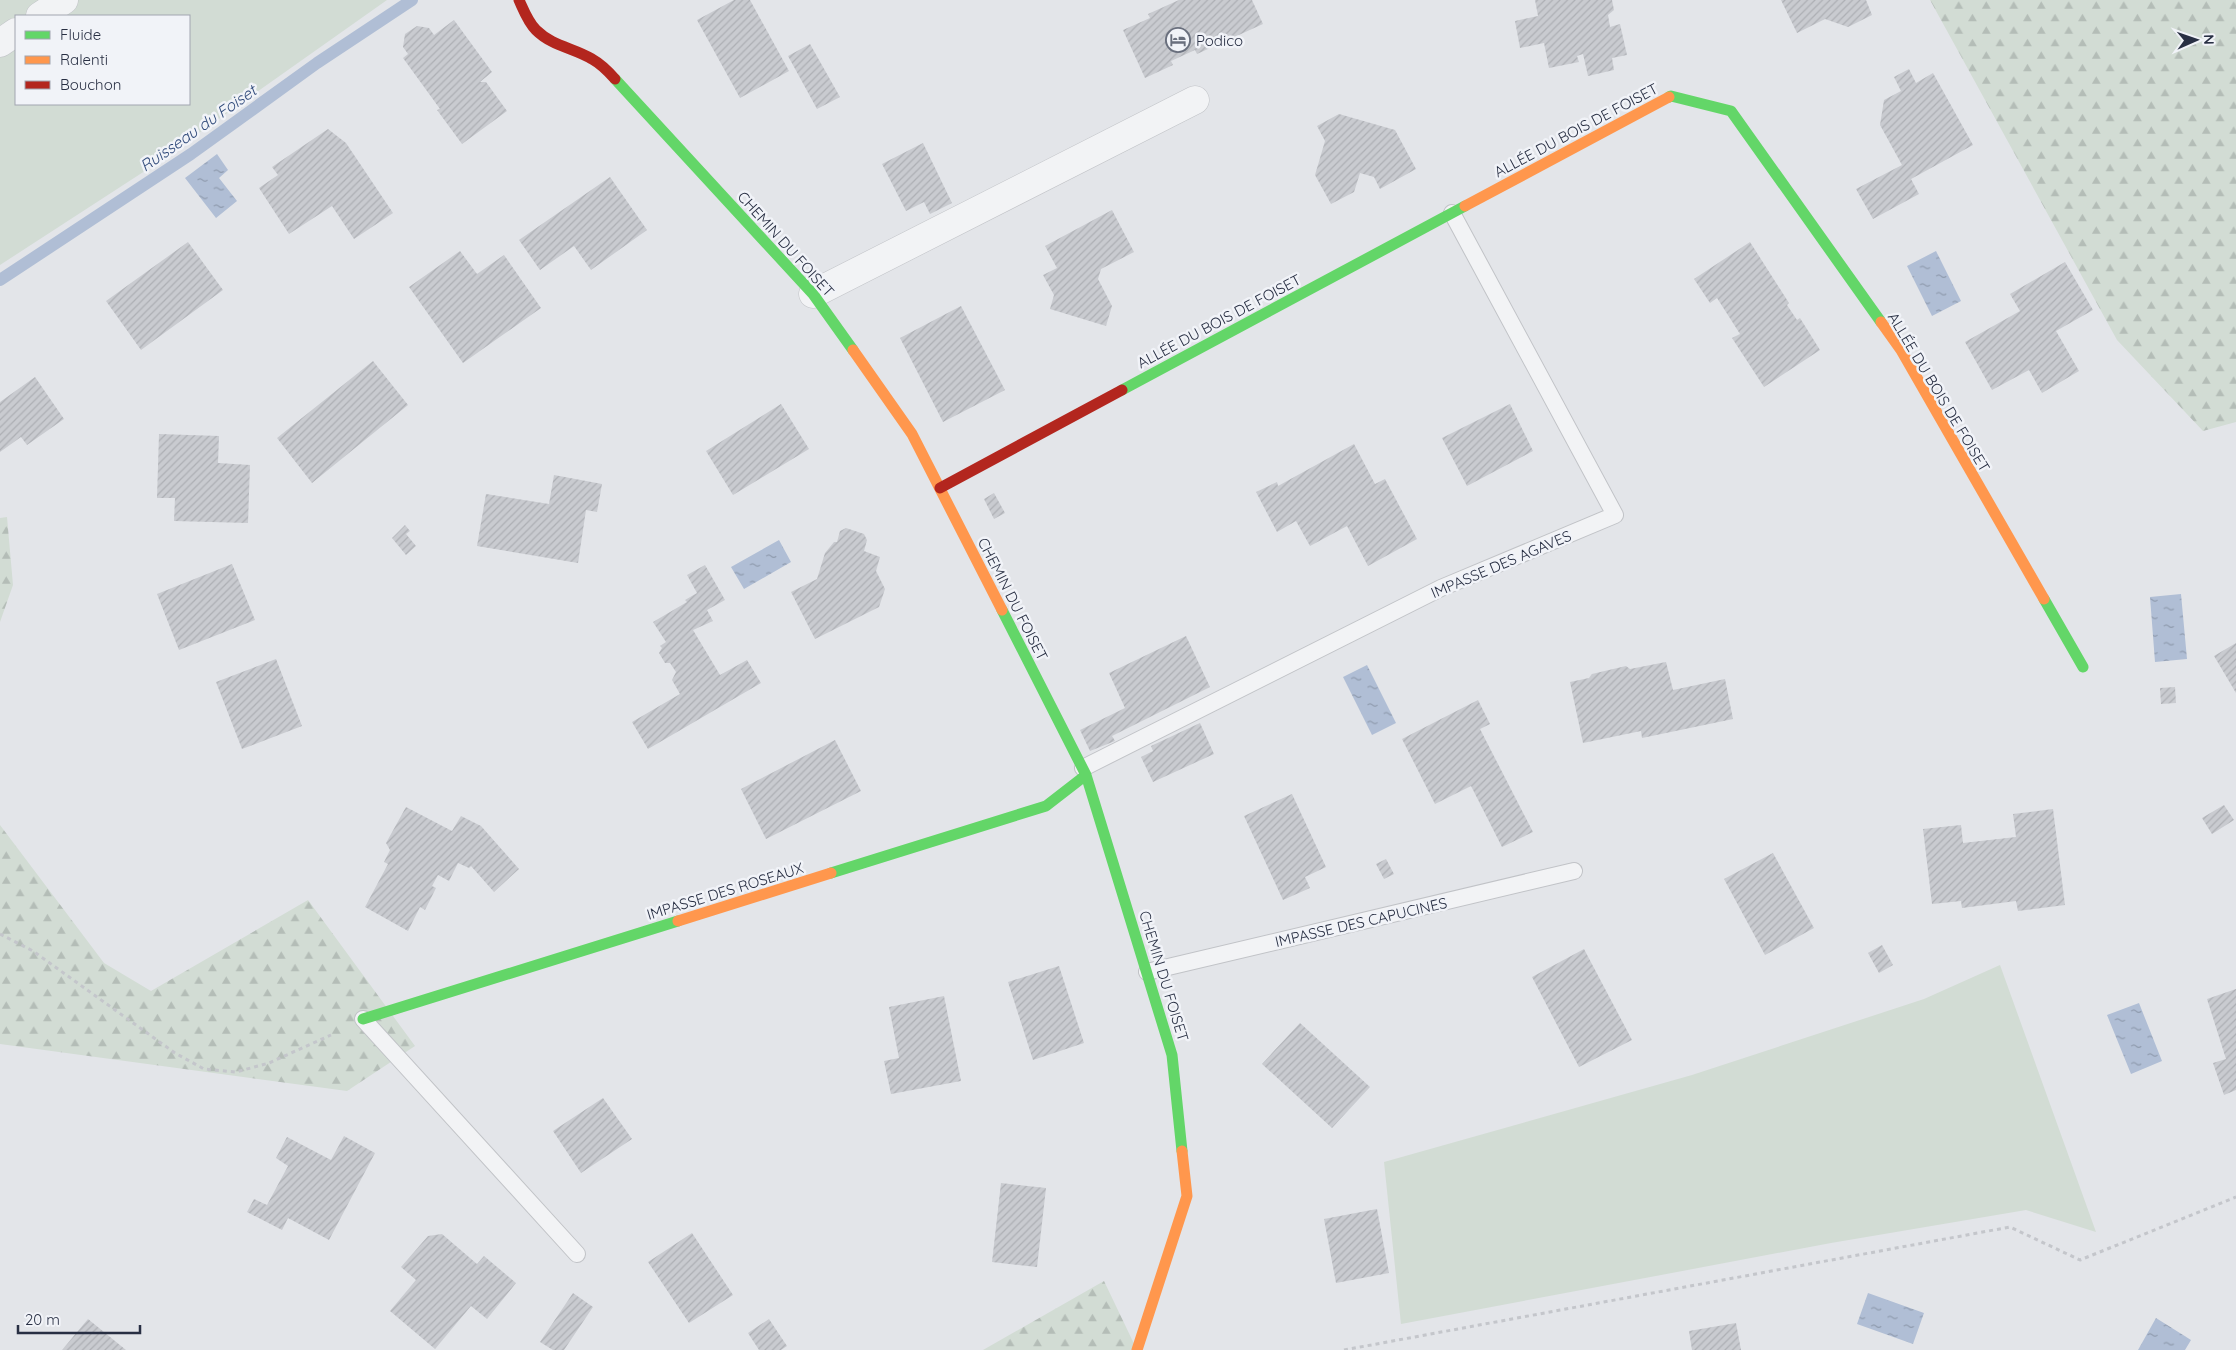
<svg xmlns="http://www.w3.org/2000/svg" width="2236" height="1350" font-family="Quicksand,sans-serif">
	<defs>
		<pattern id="forest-firs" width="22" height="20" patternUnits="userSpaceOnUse" patternTransform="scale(1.25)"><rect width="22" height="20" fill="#d2dcd4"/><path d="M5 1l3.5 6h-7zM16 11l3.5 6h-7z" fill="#b4bdb7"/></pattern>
		<pattern id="water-ripples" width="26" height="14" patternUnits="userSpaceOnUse" patternTransform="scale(1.25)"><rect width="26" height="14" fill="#b0bed5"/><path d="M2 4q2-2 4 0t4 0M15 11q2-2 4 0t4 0" fill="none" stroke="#8f9bae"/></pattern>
		<pattern id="building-hatch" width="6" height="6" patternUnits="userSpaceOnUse" patternTransform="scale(1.25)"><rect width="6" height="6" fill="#c9cbd0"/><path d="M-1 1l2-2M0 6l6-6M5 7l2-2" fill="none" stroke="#adafb4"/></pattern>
	</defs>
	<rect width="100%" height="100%" fill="#e3e5e9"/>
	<path fill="#d2dcd4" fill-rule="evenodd" d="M0,0h387l-236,167 -151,98zM16,16h173v88h-173z
		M2000,965l96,267 -70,-22 -195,33 -430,81 -17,-162 308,-87 232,-76z"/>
	<path fill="url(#forest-firs)" d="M1930,0h306v422l-33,9 -86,-91z
		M7,517l6,68 -13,37v-104z
		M0,825l104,138 47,28 157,-91 107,146 -68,45 -347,-47z
		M1104,1281l33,69h-154z"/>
	<path fill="url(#water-ripples)" d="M217,154l11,16 -9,8 18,23 -21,17 -31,-40z
		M1936,251l25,50 -29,15 -25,-50z
		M779,540l12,22 -47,27 -13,-22z
		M2181,594l6,65 -32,3 -5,-65z
		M1367,665l29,58 -24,12 -29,-58z
		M2139,1003l23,58 -31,13 -24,-59z
		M1868,1293l56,20 -11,31 -56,-20z
		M2156,1318l35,22 -6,10h-47z"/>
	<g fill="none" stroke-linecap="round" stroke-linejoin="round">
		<path stroke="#b0bed5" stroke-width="12" d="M0,280l191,-126 126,-91 95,-63"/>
	</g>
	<path fill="url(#building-hatch)" d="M734,0h16l39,71 -49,27 -43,-78z
		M1179,0h73l11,24 -66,30 -2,-4 -24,11 2,4 -28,13 -22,-48 27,-12 -2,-4z
		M1535,0h77l2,10 -6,5 2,12 10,-3 7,31 -15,3 2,12 -26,6 -5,-22 -6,2 2,6 -30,6 -5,-25 -24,5 -5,-27 23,-5z
		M1781,0h85l6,15 -24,12 -23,-8 -28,14z
		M454,20l38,52 -12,10h6l21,29 -45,33 -25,-34 3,-1 -37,-51 5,-4 -5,-7 2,-13 12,-8 12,2 5,7z
		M810,44l30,53 -23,12 -29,-53z
		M1909,69l7,14 17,-10 40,72 -62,34 8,15 -46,25 -17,-30 46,-24 -22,-40 4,-25 17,-9 -7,-14z
		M1339,114l56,16 21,39 -36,20 -6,-12 -14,-4 -6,19 -23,12 -16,-29 10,-34 -8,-15z
		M328,129l18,14 47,70 -39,26 -22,-33 -43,28 -30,-46 19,-13 -6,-8z
		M923,143l29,60 -22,11 -6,-12 -18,9 -24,-47z
		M610,177l37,53 -56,40 -17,-24 -34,24 -21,-30z
		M1112,210l22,42 -33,17 -3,10 14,27 -6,20 -56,-17 4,-14 -11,-20 14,-7 -12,-22z
		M188,242l35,48 -82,60 -35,-49z
		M1750,242l39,61 -2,2 10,15 3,-2 20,32 -56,37 -32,-49 8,-4 -23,-36 -7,5 -16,-24z
		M460,251l17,23 27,-19 37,53 -78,55 -54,-76z
		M2065,262l28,48 -37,21 23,40 -37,22 -13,-23 -37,20 -27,-48 55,-31 -10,-17z
		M961,306l44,84 -62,32 -43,-84z
		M373,361l35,44 -96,78 -35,-45z
		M35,377l29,42 -37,26 -6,-8 -21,15v-50z
		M781,404l28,45 -76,46 -27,-44z
		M1510,404l23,47 -66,35 -25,-48z
		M159,434l60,2 -1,27 32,2 -2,58 -74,-2 1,-23h-18z
		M1354,444l21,40 10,-5 32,60 -49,27 -21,-40 -37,20 -14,-25 -19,11 -21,-40 21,-10 1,4z
		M554,475l48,9 -5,28 -11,-2 -8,53 -101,-17 9,-52 63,10z
		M994,493l11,20 -11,6 -10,-20z
		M405,525l5,6 -4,3 10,12 -10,9 -14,-17z
		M846,528l18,6 3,6 -3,11 16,6 -4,14 9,18 -6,18 -64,32 -24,-47 26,-13 8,-26 9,-11h3l3,-11z
		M232,564l23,56 -76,30 -22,-56z
		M705,565l20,35 -18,10 6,11 -20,9 27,45 27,-15 14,23 -113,66 -16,-27 48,-28 -8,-14 4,-8 -6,-9h-5l-6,-10 3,-5 -2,-2 6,-4 -13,-20 34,-20 -2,-2 12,-7 -10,-18z
		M1186,636l24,51 -98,49 3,5 -25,10 -10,-21 45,-22 -16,-35z
		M2236,643v50l-22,-37z
		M276,659l26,67 -60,23 -26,-67z
		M1666,662l7,28 52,-11 8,40 -91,19 -1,-7 -58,12 -13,-61 19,-4 3,-4 34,-8 4,3z
		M2175,687l1,16 -15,1 -1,-16z
		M1478,700l12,24 -10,5 53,103 -31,15 -31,-61 -36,18 -33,-65z
		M1200,723l14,31 -61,28 -12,-25 12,-6 -2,-5z
		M835,740l26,51 -95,48 -25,-50z
		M1292,794l34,73 -21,10 5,11 -27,12 -39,-84z
		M2224,805l10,15 -22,14 -10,-16z
		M406,807l46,24 9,-15 20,10 38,43 -25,23 -23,-26 -2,2 -11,-5 -9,18 -11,-6 -6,11 4,2 -11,22 -5,-3 -12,24 -43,-24 23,-43 -4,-2 6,-12 -4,-7z
		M2053,809l12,96 -47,6 -2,-10 -54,7 -1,-7 -29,3 -9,-75 38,-4 2,18 53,-6 -3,-23z
		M1773,853l41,75 -49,27 -41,-76z
		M1386,859l8,15 -10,5 -8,-15z
		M1882,945l11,20 -14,8 -11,-20z
		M1584,949l48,91 -53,27 -47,-90z
		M1059,966l25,77 -51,17 -25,-78z
		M2236,989v101l-12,5 -11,-32 13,-4 -19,-60z
		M944,996l17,85 -70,13 -7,-33 15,-3 -10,-51z
		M1300,1023l70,64 -38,41 -70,-64z
		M603,1098l29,41 -51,34 -28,-42z
		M344,1136l31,17 -46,87 -41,-22 -6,12 -35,-18 7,-13 13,6 21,-39 -12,-8 11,-21 44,23z
		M1001,1183l45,5 -9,79 -45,-5z
		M1377,1209l12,64 -53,10 -12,-64z
		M692,1233l41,62 -44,28 -41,-61z
		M442,1234l35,30 7,-8 32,27 -29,36 -16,-13 -36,43 -45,-38 26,-31 -15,-13 27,-31z
		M573,1293l20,14 -29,43h-11l-13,-8z
		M88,1319l38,31h-64z
		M769,1319l18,27 -6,4h-22l-11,-17z
		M1736,1323l5,27h-49l-3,-19z"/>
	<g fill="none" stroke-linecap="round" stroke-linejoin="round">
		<defs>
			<path id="lane" d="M1083,768l358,-180 174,-73 -163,-302
				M1147,972l427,-101
				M363,1019l214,235"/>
			<path id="street" d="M40,16l24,-16
				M0,43l16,-11
				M813,294l382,-194"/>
		</defs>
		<use href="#lane" stroke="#c1c3c7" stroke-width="18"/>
		<use href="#street" stroke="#c1c3c7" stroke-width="29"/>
		<path stroke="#c4c6cb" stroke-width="3" stroke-dasharray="4 4" stroke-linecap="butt" d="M0,934l33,17 142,102 29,16 32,3 33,-9 62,-28
			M1344,1350l666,-123 70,33 156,-63"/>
		<use href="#lane" stroke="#f2f3f5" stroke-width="16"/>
		<use href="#street" stroke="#f2f3f5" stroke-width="28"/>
		<path stroke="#63d668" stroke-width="11" d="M615,79l198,215 40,56
			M1669,97l2,-1 60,15 150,211
			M1122,390l343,-184
			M2044,599l39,68
			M1002,610l84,165 86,280 10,96
			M831,873l215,-67 40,-31
			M363,1019l315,-98"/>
		<path stroke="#ff974d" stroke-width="11" d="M1465,206l204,-109
			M1881,322l20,28 143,249
			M853,350l59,84 90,176
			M678,921l153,-48
			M1137,1350l50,-154 -5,-45"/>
		<path stroke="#b3261e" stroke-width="11" d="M519,0c5,11 9,22 17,30 16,16 38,18 56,29 9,5 16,12 23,20
			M940,488l182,-98"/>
	</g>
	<defs>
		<symbol id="hotel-ring" viewBox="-11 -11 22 22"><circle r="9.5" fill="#f1f3f8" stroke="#696f7d" stroke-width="1.5"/><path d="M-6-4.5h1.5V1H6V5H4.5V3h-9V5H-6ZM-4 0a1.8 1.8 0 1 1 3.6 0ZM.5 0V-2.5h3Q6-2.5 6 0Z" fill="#696f7d"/></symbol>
	</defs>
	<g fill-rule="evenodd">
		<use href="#hotel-ring" x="1164" y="26" width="28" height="28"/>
	</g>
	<g text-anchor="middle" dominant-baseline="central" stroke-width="5" stroke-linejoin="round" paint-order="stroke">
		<g font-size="15" fill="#282f43" stroke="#f1f3f8" text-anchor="start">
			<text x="1196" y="40">Podico</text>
		</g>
		<g font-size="15" fill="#282f43" stroke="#f1f3f8">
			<text transform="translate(1576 130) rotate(-28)">ALLÉE DU BOIS DE FOISET</text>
			<text transform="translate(786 244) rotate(48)">CHEMIN DU FOISET</text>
			<text transform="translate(1219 321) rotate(-28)">ALLÉE DU BOIS DE FOISET</text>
			<text transform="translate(1939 392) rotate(59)">ALLÉE DU BOIS DE FOISET</text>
			<text transform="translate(1501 564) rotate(-23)">IMPASSE DES AGAVES</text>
			<text transform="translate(1013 599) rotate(63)">CHEMIN DU FOISET</text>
			<text transform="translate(725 891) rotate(-17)">IMPASSE DES ROSEAUX</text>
			<text transform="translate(1361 922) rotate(-13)">IMPASSE DES CAPUCINES</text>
			<text transform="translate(1164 976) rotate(73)">CHEMIN DU FOISET</text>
		</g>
		<g font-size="16" font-style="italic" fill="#304a7a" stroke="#f1f3f8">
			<text transform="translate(198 128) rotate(-35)">Ruisseau du Foiset</text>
		</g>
	</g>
	<rect x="15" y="15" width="175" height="90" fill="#f1f3f8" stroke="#a1a5b0"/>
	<rect x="25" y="31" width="25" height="8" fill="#63d668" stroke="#a1a5b0"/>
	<text x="60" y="40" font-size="15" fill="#282f43">Fluide</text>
	<rect x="25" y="56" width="25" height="8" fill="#ff974d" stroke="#a1a5b0"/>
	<text x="60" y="65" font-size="15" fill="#282f43">Ralenti</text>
	<rect x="25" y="81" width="25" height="8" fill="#b3261e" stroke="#a1a5b0"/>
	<text x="60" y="90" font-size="15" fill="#282f43">Bouchon</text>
	<g transform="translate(2196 40) rotate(88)" stroke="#f1f3f8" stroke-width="4" paint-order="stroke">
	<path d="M0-4L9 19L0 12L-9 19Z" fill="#282f43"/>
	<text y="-8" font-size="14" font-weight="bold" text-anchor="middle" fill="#282f43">N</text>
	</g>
	<path d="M18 1325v8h122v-8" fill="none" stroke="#282f43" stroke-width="2.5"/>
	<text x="25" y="1325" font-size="15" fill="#282f43" stroke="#f1f3f8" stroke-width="4" paint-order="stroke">20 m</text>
</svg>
